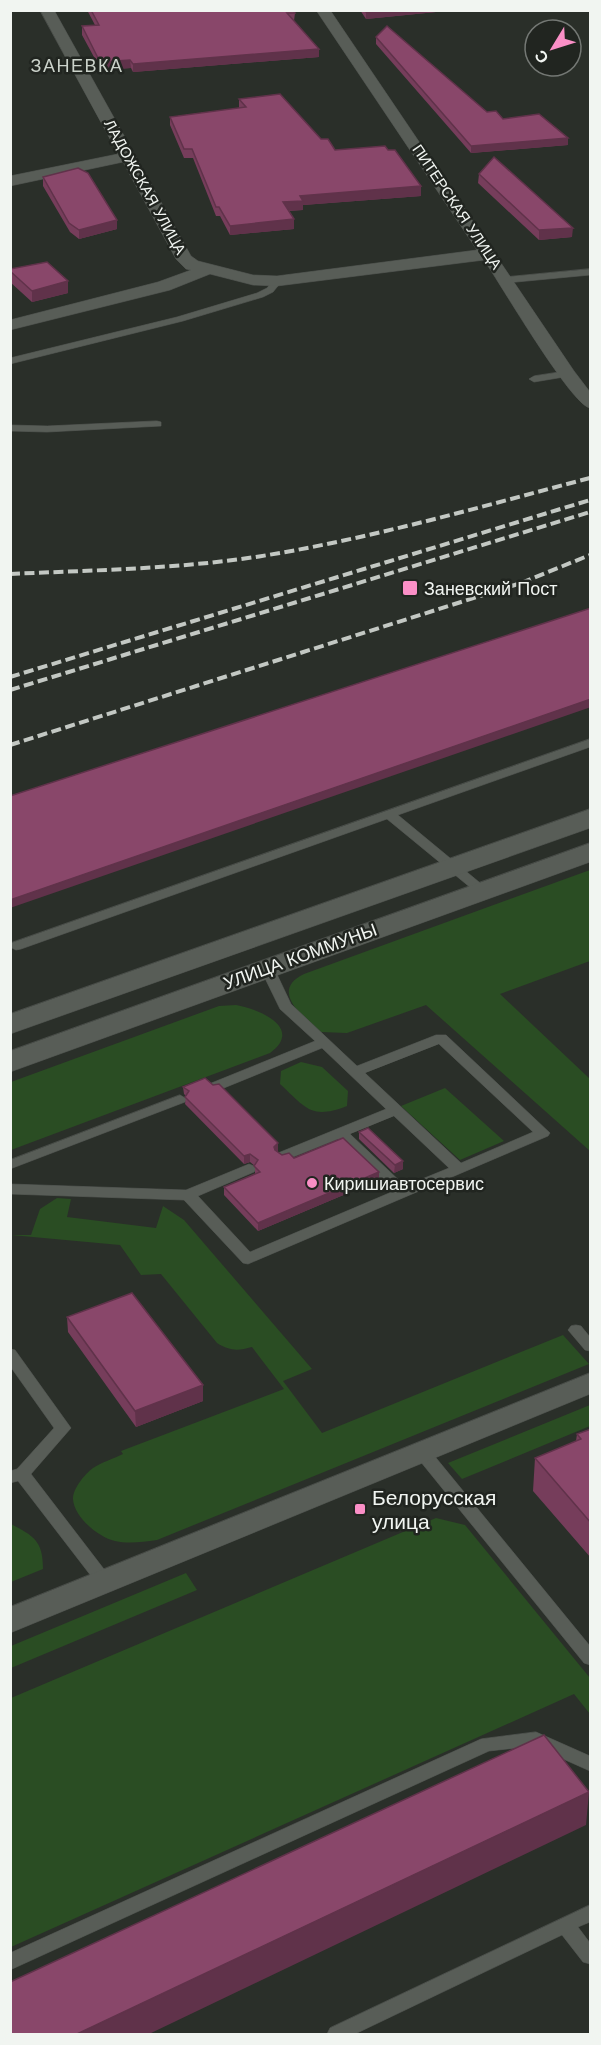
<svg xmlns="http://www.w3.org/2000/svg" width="601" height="2045" font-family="'Work Sans',sans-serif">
	<rect width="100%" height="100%" fill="#2a2f29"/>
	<path fill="#2a4d23" d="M590,870v91l-90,33 90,85v72l-164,-146 -79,28 -26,-1c-18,-15 -52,-41 -17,-58z
		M236,1005c23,4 68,23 34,48l-259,97v-68l208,-76z
		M301,1062l21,5 26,24 -1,15c-36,14 -41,2 -67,-22l1,-13z
		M445,1088l59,53 -44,19 -59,-54z
		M57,1198l14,1 -4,18 89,11 7,-22 21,14 128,149 -29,12 39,52 241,-98 26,29 -432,176c-15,2 -28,4 -42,1 -17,-4 -41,-24 -42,-42 0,-11 12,-25 20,-31 9,-6 20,-9 30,-14l-2,-3 163,-62 -32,-42c-14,4 -22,4 -35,-4l-56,-69 -20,1 -21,-30 -109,-10h20l9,-26z
		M590,1405v21l-128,53 -14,-16z
		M436,1518l29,7 125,153v36l-16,-20 -563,253v-249z
		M11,1524c23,12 32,17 32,45l-32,13z
		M186,1573l11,17 -186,78v-22z"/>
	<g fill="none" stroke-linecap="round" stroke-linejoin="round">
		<defs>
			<path id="service" d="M590,269v6l-84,8 -5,-3 5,-3z
				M274,279l8,2 -9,11 -10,5 -80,24 -173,43v-6l167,-41 80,-24 10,-5z
				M567,371l5,3 -2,2 -36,6 -5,-3 5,-3z
				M157,421l4,1v4l-114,6 -37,-1v-6l37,1z
				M590,739v8l-192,68 87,72 2,3 -2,3h-8l-90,-74 -366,130 -5,1 -6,-3 1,-4z
				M267,964l7,4 17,36 66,62 79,-31h10l104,98 -2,3 -300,128 -5,-1 -59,-63 -174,-6v-10l176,6 63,-26 5,2 2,3 -2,3 -56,24 52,56 144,-61 -56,-52 -55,22 -7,-5 2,-3 108,-44 -64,-61 -103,42 -5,1 -7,-4 2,-3 106,-43 -35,-32 -20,-41zM439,1044l94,88 -72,31 -96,-90zM394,1116l55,52 -44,18 -55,-52z
				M180,1095l7,4 -2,3 -175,67v-9z
				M576,1325l5,1 9,11v14l-5,-1 -17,-20 3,-4z
				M10,1349l5,1 56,78 -40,46 79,103 2,4 -2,4 -6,2 -6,-2 -80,-104 -8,2v-12l7,-2 37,-41 -44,-62z
				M422,1446l6,2 162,198v19l-6,-2 -168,-207 -2,-4 2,-4z
				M536,1732l54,24v15l-56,-25 -45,5 -479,219v-17l471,-214z
				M590,1905v17l-12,5 12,16v21l-7,-2 -21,-27 -207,99h-28l3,-6z"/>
			<path id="minor" d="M40,10h14l137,246 7,5 55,14 24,1 200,-26 -161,-240h14l244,361 16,21v16c-19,-3 -90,-125 -106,-148l-207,26 -24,-1 -43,-11 -40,16 -160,40v-10l148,-38 33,-12 -5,-1 -10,-10 -53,-97 -113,24v-10l108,-22z
				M590,1373v21l-580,239v-26z"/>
			<path id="tertiary" d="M590,809v19l-580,206v-20z
				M590,843v19l-580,210v-21z"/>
		</defs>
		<use href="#service" stroke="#484c48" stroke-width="1"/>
		<use href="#minor" stroke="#484c48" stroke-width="1"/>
		<use href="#tertiary" stroke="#484c48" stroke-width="1"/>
		<use href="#service" fill="#585d57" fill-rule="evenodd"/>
		<use href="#minor" fill="#585d57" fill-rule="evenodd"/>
		<use href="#tertiary" fill="#585d57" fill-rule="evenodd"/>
		<path stroke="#c3c8c3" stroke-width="4" stroke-dasharray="10 4.5" stroke-linecap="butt" d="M10,574c86,-4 173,-5 258,-19 109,-18 215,-49 322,-77
			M10,677l580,-177
			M10,690l580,-178
			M10,745l511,-162 69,-28"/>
	</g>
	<path fill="#763d5b" d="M87,10h206l2,3 -1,8 25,28v8l-186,15 -2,-4 -30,2 -19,-35v-9l13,-1z
		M360,10h96l-90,9z
		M376,37l111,75 16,7 65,19v7l-97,8 -95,-109z
		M239,99l82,40 14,11h53l33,36v10l-118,9v5l-15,1 6,18 -64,6 -10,-19h-4l-23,-58h-9l-14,-33v-8l69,-9z
		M479,174l93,63 -33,3 -61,-57z
		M43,177l74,43v9l-38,10 -9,-7 -27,-46z
		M10,269l58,24 -36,9 -22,-20z
		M183,1087l95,64 -1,1 5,3 12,3 85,14v8l-121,51 -34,-36v-8l31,-12v-9l-5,-4 -6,2 -59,-60 1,-8 -2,-2z
		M359,1132l44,29v8l-9,4 -35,-34z
		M67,1317l136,68v16l-67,26 -68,-95z
		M591,1429v129l-58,-67 2,-33 41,-17 1,-7z"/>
	<path fill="#60324a" d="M387,10h69l-90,9v-7z
		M319,49v8l-186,15v-8z
		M130,60l1,8 -30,2 -1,-8z
		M568,138v7l-97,8v-7z
		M421,186v10l-118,9v5l-20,1v-9l17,-6z
		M294,219v10l-64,6v-9z
		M117,220v9l-38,10v-9z
		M573,228l-1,9 -33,3v-10z
		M68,281v12l-36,9v-11z
		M591,699v8l-581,201v-8z
		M278,1143v8l-4,4v-8z
		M250,1154v8l-6,2v-8z
		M403,1161v8l-9,4 1,-8z
		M379,1172v8l-121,51v-8z
		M203,1385v16l-67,26 -1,-16z
		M589,1792l-3,33 -437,209h-72z"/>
	<path fill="#89476a" stroke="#60324a" stroke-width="1.5" d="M91,10h202l2,3h-8l32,36 -186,15 -3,-4 -30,2 -18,-36 17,-1z
		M365,10h22l-21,2z
		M387,26l100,86 9,-1 7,8 36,-5 29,24 -97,8 -95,-109z
		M280,94l41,45h7l7,11 50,-4 3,4h7l26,36 -121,10 3,5 -20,1 11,17 -64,7 -11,-19h-3l-24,-58h-8l-14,-32 76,-10 -7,-8z
		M494,157l79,71 -34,2 -60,-56z
		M78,168l10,5 29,47 -38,10 -10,-7 -26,-46z
		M47,262l21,19 -36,10 -22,-20v-2z
		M591,608v91l-581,201v-104z
		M205,1078l8,7 6,-1 59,59 -4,4 1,3 7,5 7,-2 5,5 49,-20 36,34 -121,51 -34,-36 36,-15 -6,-6 4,-6 -8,-6 -6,2 -59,-59 4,-6 -6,-4z
		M368,1128l35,33 -8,4 -36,-33z
		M132,1293l71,92 -68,26 -68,-94z
		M591,1429v94l-56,-65 46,-19 -4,-5z
		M544,1735l45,57 -512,242h-67v-52z"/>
	<g fill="#fa8fc6" stroke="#212520" stroke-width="2">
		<rect x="402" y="580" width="16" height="16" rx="3"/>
		<circle cx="312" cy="1183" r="6"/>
		<rect x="354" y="1503" width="12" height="12" rx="3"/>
	</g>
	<g text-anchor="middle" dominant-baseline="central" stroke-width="5" stroke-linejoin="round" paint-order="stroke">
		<g font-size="15" fill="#f1f5f1" stroke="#212520">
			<text transform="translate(145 187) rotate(61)">ЛАДОЖСКАЯ УЛИЦА</text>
			<text transform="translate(457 207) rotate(56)">ПИТЕРСКАЯ УЛИЦА</text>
		</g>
		<g font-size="18" letter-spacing="1.5" fill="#cbd2ca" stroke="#212520">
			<text x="77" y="65">ЗАНЕВКА</text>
		</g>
		<g font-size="18" fill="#f1f5f1" stroke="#212520" text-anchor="start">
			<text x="424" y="588">Заневский Пост</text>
			<text x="324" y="1183">Киришиавтосервис</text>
		</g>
		<g font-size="18" fill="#f1f5f1" stroke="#212520">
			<text transform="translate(300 956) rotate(-20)">УЛИЦА КОММУНЫ</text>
		</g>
		<g font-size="21" fill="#f1f5f1" stroke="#212520" text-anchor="start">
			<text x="372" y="1497">Белорусская<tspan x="372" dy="24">улица</tspan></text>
		</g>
	</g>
	<rect width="601" height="2045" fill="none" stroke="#f1f5f1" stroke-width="24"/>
	<g transform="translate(553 48) rotate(232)"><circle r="28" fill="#212520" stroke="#747874" stroke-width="1.5"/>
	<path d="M0-4.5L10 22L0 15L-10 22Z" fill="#fa8fc6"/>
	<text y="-9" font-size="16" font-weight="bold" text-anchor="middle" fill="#f1f5f1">С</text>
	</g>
</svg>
